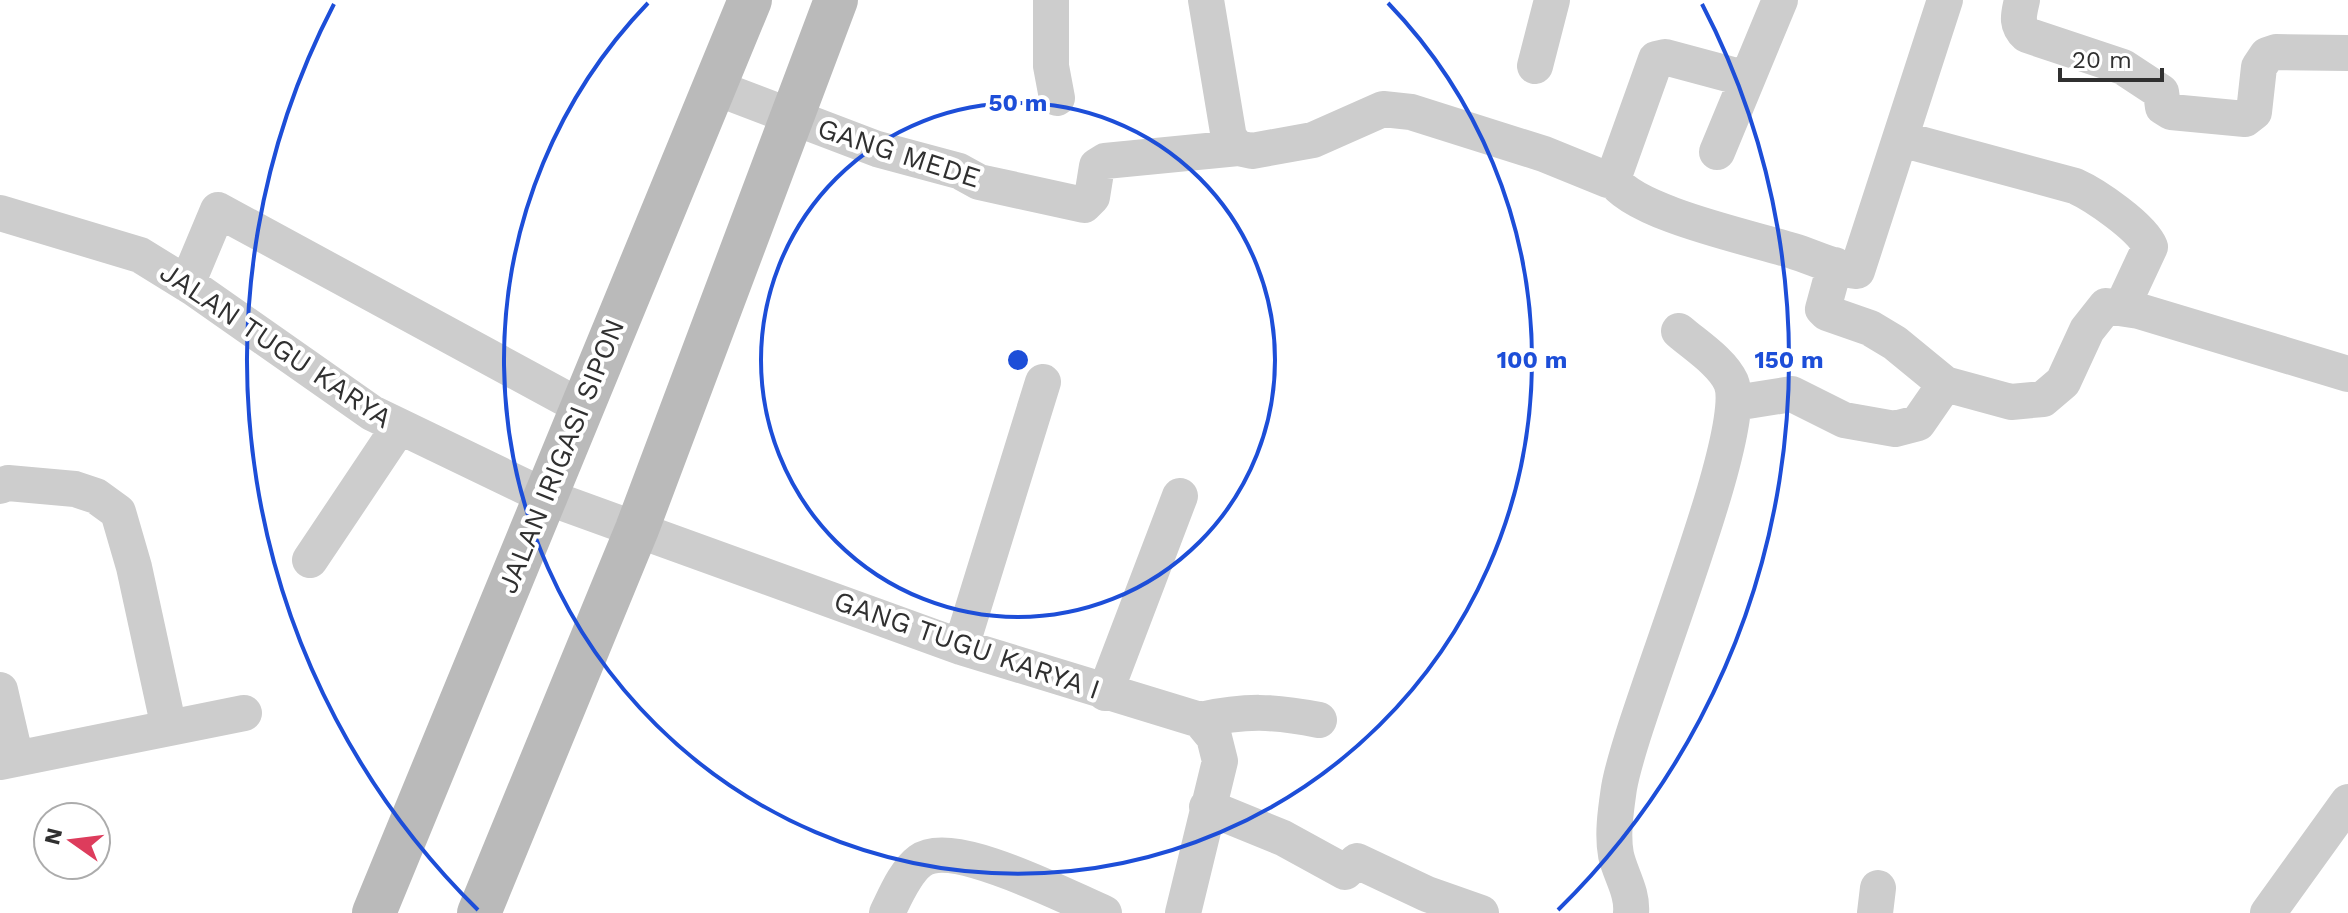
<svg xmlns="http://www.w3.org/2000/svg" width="2348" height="913" font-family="'Work Sans',sans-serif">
	<rect width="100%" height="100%" fill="#fff"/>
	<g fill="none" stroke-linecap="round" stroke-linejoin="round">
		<path stroke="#cdcdcd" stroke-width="36" d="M1051,0v66l6,32
			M1206,0l23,138 9,10 14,3 61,-11 70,-31 28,3 133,42 64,26 5,-1 43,-120 9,-2 82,22
			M2022,0c-3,14 -7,24 5,35l96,32 38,25 2,15 8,5 74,7 9,-7 5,-45 8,-12 9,-3 72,1
			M1535,66l17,-66
			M714,87l163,62 82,22 20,11 105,23 8,-8 5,-31 8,-5 133,-13
			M1901,139l174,47c20,9 67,41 75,61l-28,60
			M1717,152l63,-152
			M1613,179c20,34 139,59 180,72 20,6 43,18 64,20l88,-271
			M0,213l140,42 55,34 177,124 172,83 417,151 239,73 14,17 6,24 -37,152
			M1835,265l-12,44 4,4 43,15 25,15 50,41 66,18 32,-3 20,-17 24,-52 19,-24 33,5 209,63
			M187,284l31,-74 363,197
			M1735,403l57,-9 52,26 51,9 23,-6 27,-39
			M0,486l8,-3 67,6 21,7 22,16 16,55 35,161
			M310,560l89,-133
			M961,647l82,-265
			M0,690l16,69
			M1105,693l75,-197
			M1200,720c46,-10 73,-9 119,0
			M0,762l244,-49
			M1207,807l76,31 62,34 12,-11 70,33 54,19
			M887,913c8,-16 18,-41 33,-52 33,-24 148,37 184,52
			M1631,913c2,-21 -11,-39 -15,-58 -4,-21 0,-46 3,-67 13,-76 133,-356 112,-406 -9,-20 -36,-37 -52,-51
			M1875,913l3,-25
			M2268,913l80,-111"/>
		<path stroke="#bababa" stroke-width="44" d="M374,913l376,-913
			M479,913l158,-384 199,-529"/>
	</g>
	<g fill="none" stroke="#1d4ed8" stroke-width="4">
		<circle cx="1018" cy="360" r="257"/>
		<path d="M1388 3A514 514 0 1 1 648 3"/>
		<path d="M478 910A771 771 0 0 1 334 4M1702 4A771 771 0 0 1 1558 910"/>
	</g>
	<g text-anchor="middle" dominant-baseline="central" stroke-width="8" stroke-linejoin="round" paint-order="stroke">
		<g font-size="28" fill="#303030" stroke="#fff">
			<text transform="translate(899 153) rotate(18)">GANG MEDE</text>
			<text transform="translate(276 345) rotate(34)">JALAN TUGU KARYA</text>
			<text transform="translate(561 456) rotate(-68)">JALAN IRIGASI SIPON</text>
			<text transform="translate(967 645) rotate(19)">GANG TUGU KARYA I</text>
		</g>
	</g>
	<circle cx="1018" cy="360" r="12" fill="#1d4ed8" stroke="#fff" stroke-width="4"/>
	<g font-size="24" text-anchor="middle" font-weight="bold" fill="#1d4ed8" stroke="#fff" stroke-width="8" stroke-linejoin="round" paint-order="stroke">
		<text x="1018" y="111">50 m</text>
		<text x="1532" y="368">100 m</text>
		<text x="1789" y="368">150 m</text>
	</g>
	<g transform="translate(72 841) rotate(284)"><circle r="38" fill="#ffffff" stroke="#acacac" stroke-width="2"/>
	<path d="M0-6L14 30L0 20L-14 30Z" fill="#dd3c5c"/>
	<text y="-12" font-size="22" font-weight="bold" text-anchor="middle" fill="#303030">N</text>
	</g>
	<path d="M2060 68v12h102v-12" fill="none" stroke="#303030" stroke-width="4"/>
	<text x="2072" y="68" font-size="24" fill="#303030" stroke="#ffffff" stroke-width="6" paint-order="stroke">20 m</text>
</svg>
